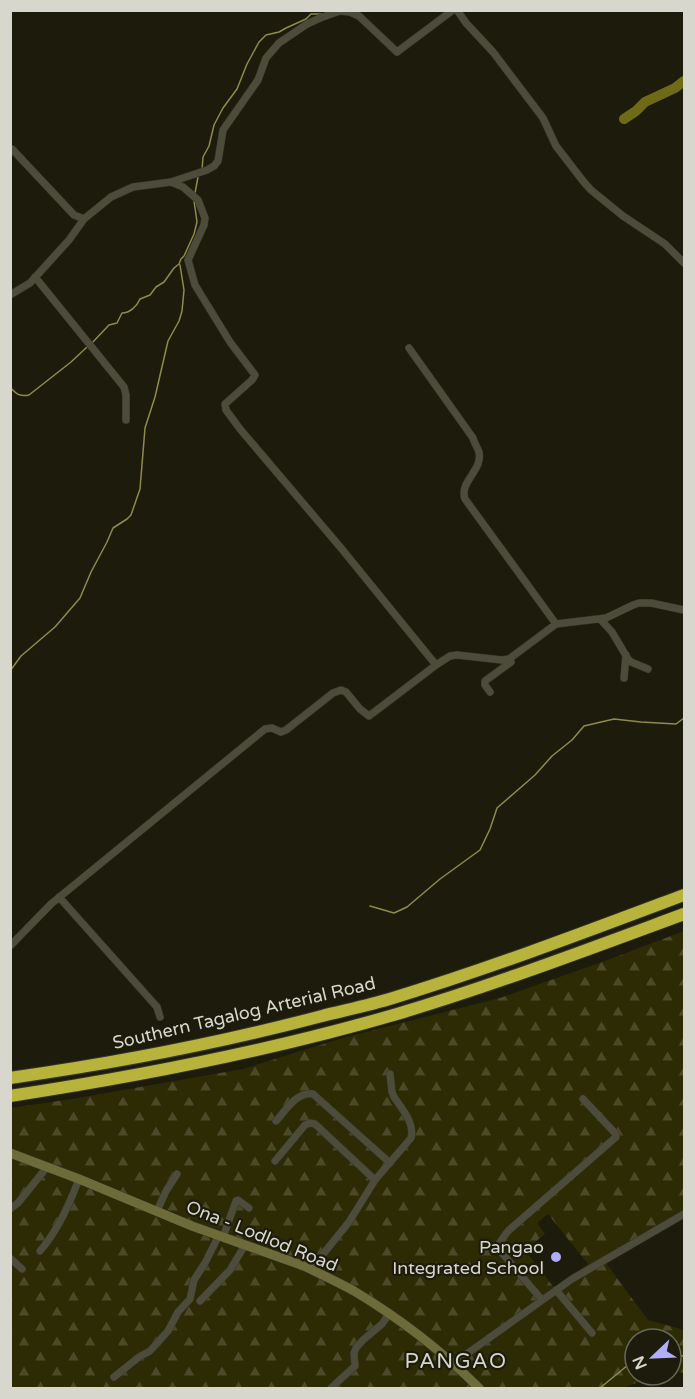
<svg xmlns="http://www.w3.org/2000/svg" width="695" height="1399" font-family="'Varela Round',sans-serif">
	<defs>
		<pattern id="forest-firs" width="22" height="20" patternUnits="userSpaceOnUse" patternTransform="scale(1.5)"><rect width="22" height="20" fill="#2d2b03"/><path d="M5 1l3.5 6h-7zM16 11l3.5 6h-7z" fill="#4b4927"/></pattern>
	</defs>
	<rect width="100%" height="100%" fill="#1d1c0c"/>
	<path fill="url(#forest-firs)" fill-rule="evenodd" d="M684,931v286l-79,45 43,58 36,10v43l-6,-1 -7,2v-35h-36v36h33l-39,10 -3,3h-615l-1,-280 62,-9 171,-30 103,-32 154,-39 113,-40zM548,1214l40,50 -33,25 -30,-39 20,-16 -8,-11z"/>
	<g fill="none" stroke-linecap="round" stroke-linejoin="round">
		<path stroke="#8e8b4c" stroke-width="1.5" d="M202,170l1,-13 6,-11 5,-21 9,-17 14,-19 10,-25 12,-22 7,-7 13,-3 7,-4 20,-9 5,-5h11
			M195,193l3,-16
			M91,344l18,-19 8,-2 5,-10c8,0 15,-7 18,-14l10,-4 6,-8 8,-5 10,-14 5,-4 2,-5 3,-3 10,-22 3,-12 -3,-21
			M10,387c6,7 10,10 19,8l42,-33 16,-15
			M10,671l11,-15 34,-29 25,-29 11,-26 16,-30 6,-14 14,-9 4,-4 9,-26 5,-61 10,-31 13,-56 11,-20 3,-10 2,-21 -4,-25
			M370,906l24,7 13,-6 33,-28 40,-29 10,-21 7,-21 38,-33 17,-19 20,-16 12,-14 30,-7 27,3 35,2 8,-6
			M671,1355l13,1
			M600,1388l28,-23 7,-2"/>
		<path stroke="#6e6a15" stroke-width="10" d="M624,119l12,-8 9,-9 30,-14 9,-7"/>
		<defs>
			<path id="street" d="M457,10l9,13 27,29 50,66 13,28 27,35 8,9 32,26 42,28 19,19
				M10,149h2l62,66 10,4
				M171,182l36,-12 7,-4 4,-5 5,-31 35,-50 8,-22 13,-15 28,-19 13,-6 20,-7 10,1 9,4 38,36 56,-42
				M35,277l89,110 2,8v25
				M10,295l20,-12 39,-43 15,-21 27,-22 22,-10 38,-5 12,5 15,13 7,18 -1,7 -16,35 7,25 35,57 25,33 -3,5 -27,24 1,6 14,19 101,119 95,117
				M409,348l64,90c1,4 4,9 6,14 4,19 -20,29 -14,47l91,125
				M600,619l12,13 16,27 3,3 17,7
				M624,678l2,-23
				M490,692l-5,-7v-4l26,-19 -2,-3
				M59,897l98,110 3,10
				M10,946l41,-42 214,-175 7,-1 9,4 5,-2 47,-37 8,-3 5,2 14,17 9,7 67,-51 14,-9 7,-1 45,5 7,-1 47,-35 50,-6 27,-13 6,-2h12l33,7
				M276,1121c10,-11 21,-30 37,-27l77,69
				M275,1161l30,-36 5,-2 5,1 60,56
				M10,1209l8,-6 29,-36
				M157,1211l9,-20 11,-17
				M223,1237l13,-36 2,-1 11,8
				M40,1251c18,-21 29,-46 39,-72
				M10,1258l12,11
				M311,1269l38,-47 26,-42 36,-42c4,-15 -9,-29 -17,-41l-2,-5 -2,-18
				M556,1290l36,43
				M542,1300l-40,-47 -3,-3 -1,-5 10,-14 108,-94 -1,-4 -32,-34
				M200,1301l30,-31 15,-25
				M454,1363l118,-84 112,-65
				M114,1377l25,-20 11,-6 18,-20 10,-19 12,-13 4,-19 11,-17 14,-28
				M331,1388l24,-22 -1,-13 2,-5 7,-8 19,-16 7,-10"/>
			<path id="secondary" d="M10,1153l69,26 113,47 112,40c16,8 34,16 50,25 45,27 88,60 125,97"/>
			<path id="highway" d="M10,1078c106,-15 210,-35 312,-62 24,-6 48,-11 71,-18 98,-30 195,-67 291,-103
				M10,1096c131,-20 260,-45 387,-82 97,-29 192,-65 287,-100"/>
		</defs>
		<use href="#street" stroke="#35352d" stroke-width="8"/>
		<use href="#secondary" stroke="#35352d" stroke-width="10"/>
		<use href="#highway" stroke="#35352d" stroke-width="14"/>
		<use href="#street" stroke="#4d4c3a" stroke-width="7"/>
		<use href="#secondary" stroke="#6d6b3a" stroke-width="9"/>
		<use href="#highway" stroke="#b8b33b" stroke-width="12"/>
	</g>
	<circle fill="#b2adf9" stroke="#1d1c0c" stroke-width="2" cx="556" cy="1257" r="6"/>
	<g text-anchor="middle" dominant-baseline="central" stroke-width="4.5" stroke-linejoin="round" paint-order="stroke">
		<g font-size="18" fill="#d7d7cd" stroke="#1d1c0c">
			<text transform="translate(244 1013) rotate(-13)">Southern Tagalog Arterial Road</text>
			<text transform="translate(262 1236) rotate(22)">Ona - Lodlod Road</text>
		</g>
		<g font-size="18" fill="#d7d7cd" stroke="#1d1c0c" text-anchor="end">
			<text x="544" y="1247">Pangao<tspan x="544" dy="21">Integrated School</tspan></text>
		</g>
		<g font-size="21" letter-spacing="1.5" fill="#d7d7cd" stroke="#1d1c0c">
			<text x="456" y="1361">PANGAO</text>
		</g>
	</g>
	<rect width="695" height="1399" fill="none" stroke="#d7d7cd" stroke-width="24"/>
	<g transform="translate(653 1357) rotate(247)"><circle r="28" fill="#1d1c0c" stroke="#676759" stroke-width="1.5"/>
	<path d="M0-4.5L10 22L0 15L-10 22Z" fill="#b2adf9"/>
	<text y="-9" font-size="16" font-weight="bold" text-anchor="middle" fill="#d7d7cd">N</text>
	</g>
</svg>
